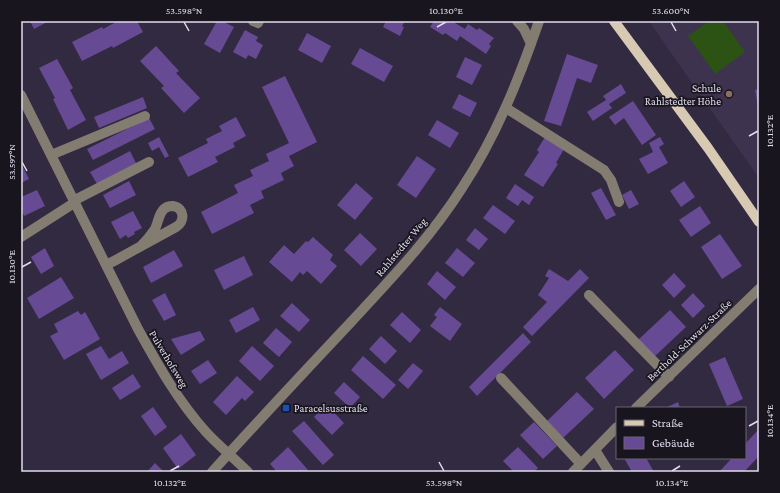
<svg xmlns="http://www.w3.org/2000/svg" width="780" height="493" font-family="'Crimson Pro',serif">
	<rect width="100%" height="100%" fill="#322a41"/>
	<path fill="#3d334f" d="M649,21h110v157l-81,-115z"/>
	<path fill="#2c5214" d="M709,21h14l22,31 -30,22 -27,-38z"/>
	<path fill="#674a94" d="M30,21h19l-15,8z
		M118,21h19l6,11 -30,16 -1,-2 -30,15 -10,-19 30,-15 1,2z
		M217,21h5l12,6 -14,26 -16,-9z
		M386,21h19l-3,5 2,1 -4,9 -17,-9z
		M434,21h15l2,2 1,-2 13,8 3,-5 9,6 2,-2 15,10 -5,6 2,2 -5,8 -26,-18 -3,5 -12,-8 -2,2 -13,-8z
		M245,30l13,7 -2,4 7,4 -7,14 -8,-4 -2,4 -13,-7z
		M307,33l24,13 -9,17 -24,-13z
		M156,46l23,25 -3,2 24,25 -16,15 -23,-25 3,-2 -24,-25z
		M360,48l33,18 -9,16 -33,-18z
		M567,54l31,11 -7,18 -14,-5 -16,48 -17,-5z
		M465,57l17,8 -10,20 -16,-8z
		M57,59l16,29 -3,2 16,30 -18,10 -15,-31 2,-1 -16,-30z
		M285,76l32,66 -28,14 5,10 -13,7 3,7 -23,11 3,7 -14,7 4,8 -42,21 -11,-22 37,-19 -4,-8 19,-9 -3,-6 19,-9 -3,-7 23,-11 -27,-56z
		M621,84l5,9 -17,11 3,4 -19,13 -6,-9 19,-12 -3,-4z
		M759,89v17h-1l-3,-16z
		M459,94l18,9 -7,14 -18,-9z
		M143,97l4,11 -48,20 -5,-11z
		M633,101l23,34 -14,10 -18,-27 -9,7 -6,-8z
		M236,117l10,19 -13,7 2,4 -20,10 3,5 -30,15 -10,-19 30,-15 -2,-4 16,-8 -3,-5z
		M149,118l6,11 -62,31 -6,-11z
		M437,120l22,13 -9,15 -22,-13z
		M159,137l10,19 -4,2 -6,-11 -7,4 -4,-8z
		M545,137l19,12 -8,14 2,1 -15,23 -19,-12 15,-23 -2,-2z
		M660,137l4,7 -5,3 9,16 -20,11 -9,-15 14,-7 -4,-9z
		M130,151l7,14 -40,19 -7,-12z
		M417,156l19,13 -20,29 -19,-13z
		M21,163l8,16 -8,4z
		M129,181l7,14 -26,13 -7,-13z
		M684,181l11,16 -14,10 -11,-16z
		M356,183l17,15 -18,22 -18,-15z
		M515,184l19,13 -5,8 -7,-5 -4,6 -12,-8z
		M601,188l15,27 -10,5 -15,-27z
		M37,190l8,16 -21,10 -3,-7v-12z
		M631,190l8,14 -10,5 -7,-14z
		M493,205l22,16 -10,13 -22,-16z
		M700,206l11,17 -20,14 -12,-17z
		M133,211l9,17 -8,4 1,2 -7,4 -2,-3 -6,4 -9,-17z
		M475,228l13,11 -9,11 -13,-10z
		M360,233l17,16 -16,17 -17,-16z
		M720,234l22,32 -20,13 -21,-32z
		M313,237l20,18 -3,5 7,6 -16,18 -14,-13 -4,4 -3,-3 -8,10 -23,-20 15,-17 10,9 12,-13 2,1z
		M45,248l9,18 -13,8 -10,-17z
		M457,248l18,15 -12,14 -18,-14z
		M174,250l9,16 -32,17 -8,-16z
		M244,256l9,19 -29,15 -10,-20z
		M549,269l19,12 12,-12 9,9 -57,58 -9,-9 24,-25 -9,-7 11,-17 -4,-2z
		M437,271l19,16 -11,13 -18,-16z
		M674,273l12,13 -12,12 -12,-13z
		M61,277l13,21 -35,21 -12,-21z
		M165,293l11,22 -12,6 -12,-21z
		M693,293l12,13 -12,12 -12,-13z
		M292,303l18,17 -11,12 -19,-16z
		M253,307l7,13 -24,13 -7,-13z
		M440,307l22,17 -12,17 -20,-15 7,-9 -3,-2z
		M670,310l16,17 -32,30 -16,-17z
		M78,311l3,4 4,-3 15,27 -36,21 -14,-24 8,-4 -4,-8z
		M402,312l19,18 -11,13 -20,-18z
		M276,328l16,14 -13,15 -16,-14z
		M200,331l5,9 -24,15 -10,-16z
		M523,333l8,9 -54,54 -8,-9z
		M381,336l16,15 -12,13 -16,-15z
		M101,346l8,13 13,-8 7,12 -28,17 -15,-26z
		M252,346l22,20 -14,15 -21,-20z
		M615,350l19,20 -30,29 -19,-21z
		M363,356l33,29 -13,14 -32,-29z
		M725,357l18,42 -16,7 -18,-42z
		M208,360l9,13 -17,11 -9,-13z
		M413,363l10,8 -15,18 -10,-9z
		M133,374l8,13 -21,13 -8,-12z
		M237,376l17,16 -9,9 -3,-3 -16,17 -13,-13z
		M344,382l16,15 -10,11 -16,-15z
		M577,392l17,17 -31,29 -16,-17z
		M678,402l2,6h-15z
		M326,404l18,19 -12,12 -18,-18z
		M153,407l14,20 -12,9 -14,-20z
		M304,421l30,34 -11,10 -31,-34z
		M534,422l23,24 -14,13 -23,-24z
		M759,429v27l-15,16h-25l13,-14h13v-14z
		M181,434l15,21 -18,14 -15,-21z
		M288,447l20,23 -2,2h-29l-7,-8z
		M518,447l20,21 -4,4h-20l-11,-11z
		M624,458h22l8,14h-22z
		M155,463l9,9h-17z"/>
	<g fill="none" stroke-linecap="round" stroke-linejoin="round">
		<path stroke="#837c71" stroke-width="10" d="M253,21l5,2 1,-2
			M517,21l7,8 7,15
			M21,95l117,234c20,36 40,72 68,103 13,14 28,26 42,40
			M506,108l98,62 7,10 8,22
			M51,155l94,-39
			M73,201l76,-39
			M21,237l53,-34
			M106,265l8,-4 62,-34c9,-5 9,-19 -3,-21 -3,0 -7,1 -9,3 -5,4 -6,14 -9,20 -4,6 -9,12 -14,17
			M589,295l80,82
			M501,378l80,86
			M636,408l123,-119
			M595,450l14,22
			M212,472c46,-51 93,-101 140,-151 39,-42 79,-84 110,-133 34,-51 57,-109 77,-167
			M573,472l44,-45"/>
		<path stroke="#d7c9b2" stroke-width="10" d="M614,21l94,127 51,74"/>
	</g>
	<path fill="none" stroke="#e1dceb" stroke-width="1.5" d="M184,22l5,9M671,22l5,9M437,27l9,-5M749,136l9,-5M22,162l5,9M22,267l9,-5M749,426l9,-5M439,462l5,9M170,471l9,-5M672,471l8,-5"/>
	<circle fill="#8d6e63" stroke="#18151f" stroke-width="1.5" cx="729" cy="94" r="4"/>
	<rect fill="#1a4fb4" stroke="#18151f" stroke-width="1.5" x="282" y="404" width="8" height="8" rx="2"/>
	<g text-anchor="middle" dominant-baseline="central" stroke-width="3.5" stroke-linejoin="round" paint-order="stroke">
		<g font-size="11" fill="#e1dceb" stroke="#18151f" text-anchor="end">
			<text x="721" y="88">Schule<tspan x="721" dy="13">Rahlstedter Höhe</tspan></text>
			<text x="294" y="408" text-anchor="start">Paracelsusstraße</text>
		</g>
		<g font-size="11" fill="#e1dceb" stroke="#18151f">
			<text transform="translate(401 247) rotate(-50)">Rahlstedter Weg</text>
			<text transform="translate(689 340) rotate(-44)">Berthold-Schwarz-Straße</text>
			<text transform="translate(169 359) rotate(59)">Pulverhofsweg</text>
		</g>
	</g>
	<rect width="780" height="493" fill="none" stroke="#18151f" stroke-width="44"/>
	<rect x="616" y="407" width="130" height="52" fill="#18151f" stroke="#686571"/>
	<rect x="624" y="420" width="20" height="6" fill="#d7c9b2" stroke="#686571"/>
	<text x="652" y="427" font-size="12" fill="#e1dceb">Straße</text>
	<rect x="624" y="437" width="20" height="12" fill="#674a94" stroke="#686571"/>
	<text x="652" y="447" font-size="12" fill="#e1dceb">Gebäude</text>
	<rect x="22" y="22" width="736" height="449" fill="none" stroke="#e1dceb" stroke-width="1.5"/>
	<g font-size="10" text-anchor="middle" fill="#e1dceb">
		<text x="184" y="14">53.598°N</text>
		<text x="446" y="14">10.130°E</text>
		<text x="671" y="14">53.600°N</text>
		<text transform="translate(769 131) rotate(-90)" y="4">10.132°E</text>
		<text transform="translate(11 162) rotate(-90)" y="4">53.597°N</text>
		<text transform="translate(11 267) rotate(-90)" y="4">10.130°E</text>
		<text transform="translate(769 421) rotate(-90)" y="4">10.134°E</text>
		<text x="170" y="486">10.132°E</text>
		<text x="444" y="486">53.598°N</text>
		<text x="672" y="486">10.134°E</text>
	</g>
</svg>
